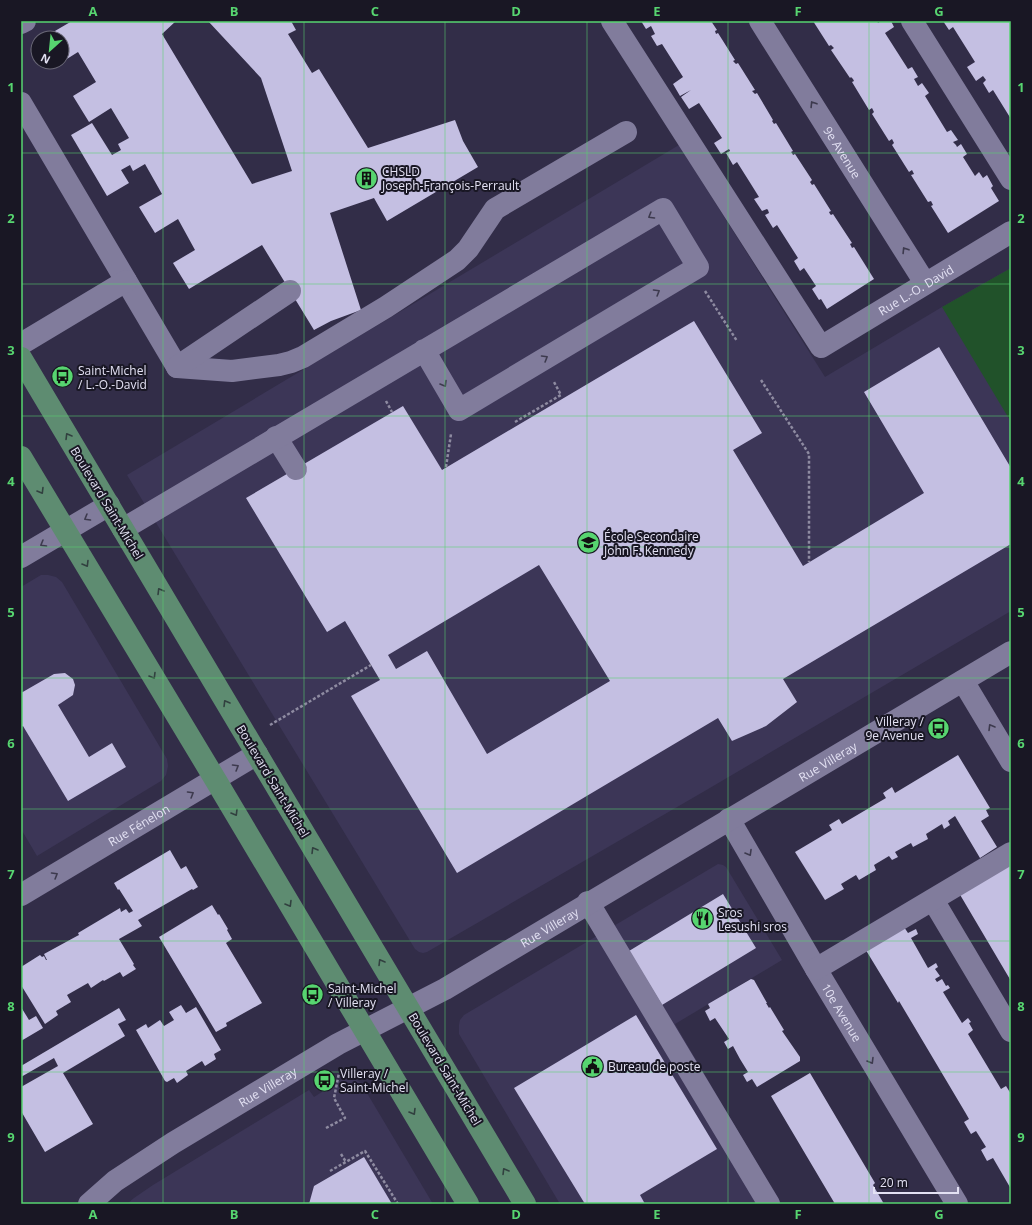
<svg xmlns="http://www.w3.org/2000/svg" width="1032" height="1225" font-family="'Open Sans',sans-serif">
	<rect width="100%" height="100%" fill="#322d48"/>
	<path fill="#3c3657" d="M679,145l146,232 117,-70 69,-39v343l-308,181 -276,160 -4,1 -4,-1 -4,-3 -288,-474z
		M41,575h7l8,2 6,5 105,177 1,7 -2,9 -5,6 -124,75 -16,-27v-242z
		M718,864l5,1 3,2 56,93 -107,64 106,180h-221l-101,-170v-9l1,-5 4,-5z
		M344,1078l11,1 6,4 72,121h-306l7,-6 19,-13 156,-95 5,7z"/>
	<path fill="#21522a" d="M1011,268v154l-69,-115z"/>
	<path fill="#c4bfe2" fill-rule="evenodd" d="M72,21h104l-14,13 90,150 40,-13 -31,-93 -53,-57h83l5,9 -8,4 24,39 7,-4 49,79 87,-28 8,21 15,26 -91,54 -13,-23 -44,15 31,97 -30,11 -17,9 -52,-85 -73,44 -16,-26 22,-13 -17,-31 -23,14 -16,-26 23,-13 -17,-30 -12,7 -3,-6 -9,5 8,13 -22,13 -36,-61 21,-12 20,32 9,-5 -3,-6 11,-6 -18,-30 -22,14 -16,-26 23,-14 -18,-30 -16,10v-24h-19z
		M641,21h70l6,9 -2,1 1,3 2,-1 17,27 -2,1 3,3 2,-1 17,27 -3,1 3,3 2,-1 16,27 -1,1 2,3 2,-1 17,28 -2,1 1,1 1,2 2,-1 17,26 -2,2 2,3 2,-1 17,27 -2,1 1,2 1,1 2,-1 19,29 -2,1 2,4 2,-1 20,32 -47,30 -6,-10 -2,1 -7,-11 4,-3 -12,-18 -4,3 -6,-10 4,-3 -21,-33 -4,3 -8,-13 4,-2 -1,-3 -1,-1 -5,2 -8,-12 5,-2 -10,-16 -12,-19 -4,3 -7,-12 4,-2 -1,-2 -8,5 -7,-11 8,-5 -23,-35 -10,6 -8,-12 10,-7 -11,6 -7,-12 10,-7 -21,-33 -5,2 -6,-10 4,-2 -4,-8 -5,3z
		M813,21h64l1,2 3,-2h10l3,6 -9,6 23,36 4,-2 6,10 -4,2 4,7 4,-3 7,10 -4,3 22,36 4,-2 7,10 -5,2 3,3 1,2 4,-3 6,10 -4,3 12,19 4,-4 4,6 4,-3 6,11 -2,2 8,13 -51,32 -17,-27 2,-1 -2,-4 -3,1 -17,-27 3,-1 -2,-4 -3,2 -17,-27 2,-2 -2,-4 -3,2 -17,-27 2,-2 -2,-4 -3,2 -17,-28 2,-1 -1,-2 -2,-2 -1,1 -19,-28 3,-2 -3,-3 -2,1z
		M943,21h68v98l-18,-29 -4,3 -6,-10 3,-3 -3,-4 -7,5 -9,-14 8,-5 -22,-35 -4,3z
		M694,321l68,112 -29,17 70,116 121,-73 -60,-101 75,-45 72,121v76l-228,135 14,23 -31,24 -34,15 -14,-23 -261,155 -106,-177 29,-16 -35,-59 -18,11 -81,-134 157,-92 39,64zM539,565l71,116 -123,73 -60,-103 -31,18 -8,-14z
		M65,673l8,6 2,6 -2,10 -15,10 31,52 23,-14 14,24 -58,34 -45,-75 -2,1v-34l33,-19z
		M958,755l32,53 -4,2 3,6 -8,5 16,26 -17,11 -25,-42 -7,5 2,4 -6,4 -2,-5 -16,10 2,5 -15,8 -2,-4 -16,9 3,5 -6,3 -3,-4 -15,9 2,5 -17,10 -3,-5 -15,9 3,5 -19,11 -30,-48 37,-22 -3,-5 10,-6 3,5 44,-26 -3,-5 9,-6 3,6z
		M170,850l11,19 5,-3 12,21 -5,3 -1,-1 -54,31 4,6 -23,13 15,25 -1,1 3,4 -13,8 -3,-5 -16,9 -1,-1 -12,8 -3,-5 -21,12 4,7 -15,9 2,4 -13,9 -24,-39v-18l19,-12 2,2 2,-1 2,4h1l-3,-6 33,-18 2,-1 -1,-2 42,-25 1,4 5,-3 3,4 4,-2 -14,-22 -1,1 -4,-7z
		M1008,861l3,5v115l-52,-88z
		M723,894l33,54 -94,57 -33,-54z
		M212,905l6,10 1,-1 9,15 -1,1 5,9 -6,4 36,60 -36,20 1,3 -11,6 -57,-95z
		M902,924l6,9 8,-4 2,5 -7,4 17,30 8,-5 2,4 -3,2 5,7 -5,3 2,3 5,-3 4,7 2,-1 2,3 -7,4 19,31 6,-5 3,4 -2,1 4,7 -5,4 33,55 5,-3 5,8v95l-18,-31 -6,3 -6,-11 5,-3 -10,-16 -5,3 -7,-12 5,-3 -4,-7 -66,-111 -1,2 -34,-56z
		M751,979l3,1 13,23h-1l3,5 1,-1 14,23 -2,1 18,26v4l-43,26 -5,-8 -5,3 -4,-7 5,-3 -8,-13 -7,-13 -5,3 -4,-7 5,-3 -14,-21 -5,3 -5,-10 5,-3 -2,-4z
		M181,1005l5,8 10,-6 25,43 -7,4 2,5 -11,7 -3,-5 -16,10 2,4 -11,8 -3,-5 -7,4 -2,-1 -29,-51 10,-6 2,4 12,-8 4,6 10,-6 -5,-8z
		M21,1007l8,13 7,-4 7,12 -22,13z
		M119,1008l7,12 -8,4 7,12 -62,37 30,51 -48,28 -24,-41v-24l37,-21 -4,-8 -33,19v-11z
		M636,1015l81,134 -77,46 5,9h-60l-71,-116z
		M810,1073l65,110 -2,2 11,19h-49l-64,-108z
		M364,1157l28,47h-83l5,-18z"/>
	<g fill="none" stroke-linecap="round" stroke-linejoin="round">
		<path stroke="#8e8ba1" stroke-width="2.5" stroke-dasharray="3 2" stroke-linecap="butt" d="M705,291l32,50
			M761,380l48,74v108
			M386,401l6,11
			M515,422l46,-27 -7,-13
			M446,467l5,-33
			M270,725l101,-60
			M326,1128l19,-10 -11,-20 5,-25
			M341,1154l5,8
			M330,1171l35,-20 33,53"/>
		<g stroke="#817c9c" stroke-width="22">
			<path id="s1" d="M612,21l209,326 190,-115"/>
			<path id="s2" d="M760,21l165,262"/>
			<path d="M912,21l99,158"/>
			<path d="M21,23l4,-2"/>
			<path d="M21,103l156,264 55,4 47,-6 12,-3 12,-5 83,-50 71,-47 11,-11 27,-40 131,-77"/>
			<path d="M21,344l105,-63"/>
			<path d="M177,367l113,-76"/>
			<path d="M276,437l20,32"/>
			<path d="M123,529l540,-320 35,58 -239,143 -35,-60"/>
			<path d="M21,557l88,-52"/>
			<path d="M963,681l48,80"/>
			<path id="s3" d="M729,819l87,150 141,235"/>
			<path id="s4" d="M21,895l236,-141"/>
			<path d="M933,900l78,131"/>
			<path d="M588,902l181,302"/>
			<path d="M816,969l195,-116"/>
			<path id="s5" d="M89,1204l26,-23 58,-38 165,-99 107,-55 566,-337"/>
		</g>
		<path stroke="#5e8c71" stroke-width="22" d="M21,358l504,846
			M21,457l194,322 253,425"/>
	</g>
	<defs><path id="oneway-chevron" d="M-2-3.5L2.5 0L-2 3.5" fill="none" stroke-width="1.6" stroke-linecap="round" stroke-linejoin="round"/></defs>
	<g stroke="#3d3a4e">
		<use href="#oneway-chevron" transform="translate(813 104) rotate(-122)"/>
		<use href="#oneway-chevron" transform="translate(651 216) rotate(149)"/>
		<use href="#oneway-chevron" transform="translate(905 250) rotate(-122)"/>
		<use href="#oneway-chevron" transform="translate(657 292) rotate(-31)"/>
		<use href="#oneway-chevron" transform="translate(545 358) rotate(-31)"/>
		<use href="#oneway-chevron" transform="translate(444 384) rotate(59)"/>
		<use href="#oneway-chevron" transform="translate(87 518) rotate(150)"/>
		<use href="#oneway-chevron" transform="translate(43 544) rotate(150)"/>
		<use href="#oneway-chevron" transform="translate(991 727) rotate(-121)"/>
		<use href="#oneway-chevron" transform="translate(236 767) rotate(-31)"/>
		<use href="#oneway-chevron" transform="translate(191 794) rotate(-31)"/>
		<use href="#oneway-chevron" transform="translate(749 853) rotate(60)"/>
		<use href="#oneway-chevron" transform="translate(55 875) rotate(-31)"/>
		<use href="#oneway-chevron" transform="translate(871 1061) rotate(59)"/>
	</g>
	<g stroke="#31403f">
		<use href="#oneway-chevron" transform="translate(68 436) rotate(-121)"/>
		<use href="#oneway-chevron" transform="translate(41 491) rotate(59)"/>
		<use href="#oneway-chevron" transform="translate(86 564) rotate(59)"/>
		<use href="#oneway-chevron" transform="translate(160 591) rotate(-121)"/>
		<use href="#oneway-chevron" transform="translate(153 676) rotate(59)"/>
		<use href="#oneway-chevron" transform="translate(226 703) rotate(-121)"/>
		<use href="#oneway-chevron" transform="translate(235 813) rotate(59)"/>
		<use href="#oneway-chevron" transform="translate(314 850) rotate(-121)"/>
		<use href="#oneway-chevron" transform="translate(289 904) rotate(59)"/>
		<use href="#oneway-chevron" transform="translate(381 962) rotate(-121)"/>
		<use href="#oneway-chevron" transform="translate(413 1112) rotate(59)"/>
		<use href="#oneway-chevron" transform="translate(505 1171) rotate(-121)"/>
	</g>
	<path fill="none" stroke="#57d570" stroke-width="1" stroke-opacity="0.55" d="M163,21v1183M304,21v1183M445,21v1183M587,21v1183M728,21v1183M869,21v1183M21,153h990M21,284h990M21,416h990M21,547h990M21,678h990M21,809h990M21,941h990M21,1072h990"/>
	<defs>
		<symbol id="building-disc" viewBox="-11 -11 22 22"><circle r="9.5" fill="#57d570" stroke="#191724"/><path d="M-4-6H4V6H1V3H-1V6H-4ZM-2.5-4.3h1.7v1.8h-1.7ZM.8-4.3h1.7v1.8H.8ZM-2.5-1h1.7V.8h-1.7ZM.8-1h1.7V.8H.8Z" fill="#111"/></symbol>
		<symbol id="bus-disc" viewBox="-11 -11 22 22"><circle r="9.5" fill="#57d570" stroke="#191724"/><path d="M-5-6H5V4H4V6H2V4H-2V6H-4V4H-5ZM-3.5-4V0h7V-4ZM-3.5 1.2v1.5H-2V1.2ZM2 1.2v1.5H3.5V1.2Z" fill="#111"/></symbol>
		<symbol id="school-disc" viewBox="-11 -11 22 22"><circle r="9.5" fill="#57d570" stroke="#191724"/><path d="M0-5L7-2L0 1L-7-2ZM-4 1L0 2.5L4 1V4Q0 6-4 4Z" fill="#111"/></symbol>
		<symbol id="restaurant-disc" viewBox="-11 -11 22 22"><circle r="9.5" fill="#57d570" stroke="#191724"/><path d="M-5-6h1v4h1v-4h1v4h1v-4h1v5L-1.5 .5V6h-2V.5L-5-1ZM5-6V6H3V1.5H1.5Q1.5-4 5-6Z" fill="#111"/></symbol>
		<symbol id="civic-disc" viewBox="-11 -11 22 22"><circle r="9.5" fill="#57d570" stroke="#191724"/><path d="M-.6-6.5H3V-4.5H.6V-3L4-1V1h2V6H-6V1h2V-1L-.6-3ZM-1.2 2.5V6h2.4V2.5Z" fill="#111"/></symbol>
	</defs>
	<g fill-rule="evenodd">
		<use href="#building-disc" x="354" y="166" width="25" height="25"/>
		<use href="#bus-disc" x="50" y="364" width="25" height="25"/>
		<use href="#school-disc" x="576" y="530" width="25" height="25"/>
		<use href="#bus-disc" x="926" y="716" width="25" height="25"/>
		<use href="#restaurant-disc" x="690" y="906" width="25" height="25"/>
		<use href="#bus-disc" x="300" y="982" width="25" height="25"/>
		<use href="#civic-disc" x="580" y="1054" width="25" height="25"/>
		<use href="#bus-disc" x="312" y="1068" width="25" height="25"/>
	</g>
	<g text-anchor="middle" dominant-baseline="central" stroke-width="4" stroke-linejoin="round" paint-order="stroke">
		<g font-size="12" fill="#e3e1f3" stroke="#191724">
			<text stroke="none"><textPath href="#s2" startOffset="155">9e Avenue</textPath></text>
			<text stroke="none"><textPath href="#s1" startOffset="498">Rue L.-O. David</textPath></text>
			<text transform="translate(107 503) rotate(59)">Boulevard Saint-Michel</text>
			<text stroke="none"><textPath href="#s5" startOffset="862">Rue Villeray</textPath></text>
			<text transform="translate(273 781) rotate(59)">Boulevard Saint-Michel</text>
			<text stroke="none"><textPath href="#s4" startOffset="137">Rue Fénelon</textPath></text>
			<text stroke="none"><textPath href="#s5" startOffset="538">Rue Villeray</textPath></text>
			<text stroke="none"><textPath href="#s3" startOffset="224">10e Avenue</textPath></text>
			<text transform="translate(445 1069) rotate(59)">Boulevard Saint-Michel</text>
			<text stroke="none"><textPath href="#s5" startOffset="214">Rue Villeray</textPath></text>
		</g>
		<g font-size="12" fill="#e3e1f3" stroke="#191724" text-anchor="start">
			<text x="382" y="171">CHSLD<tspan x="382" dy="14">Joseph-François-Perrault</tspan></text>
			<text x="78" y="370">Saint-Michel<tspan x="78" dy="14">/ L.-O.-David</tspan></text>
			<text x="604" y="536">École Secondaire<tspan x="604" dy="14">John F. Kennedy</tspan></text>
			<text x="924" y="721" text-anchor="end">Villeray /<tspan x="924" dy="14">9e Avenue</tspan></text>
			<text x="718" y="912">Sros<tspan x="718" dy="14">Lesushi sros</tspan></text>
			<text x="328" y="988">Saint-Michel<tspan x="328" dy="14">/ Villeray</tspan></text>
			<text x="608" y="1066">Bureau de poste</text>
			<text x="340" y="1073">Villeray /<tspan x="340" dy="14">Saint-Michel</tspan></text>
		</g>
	</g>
	<rect width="1032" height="1225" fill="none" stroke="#191724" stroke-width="44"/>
	<g transform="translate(50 50) rotate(207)"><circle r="19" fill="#191724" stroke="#6a6877"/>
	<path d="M0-3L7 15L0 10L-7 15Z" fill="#57d570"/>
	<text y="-6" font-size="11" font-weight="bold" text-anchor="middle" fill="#e3e1f3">N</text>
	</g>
	<path d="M874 1187v6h84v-6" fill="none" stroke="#e3e1f3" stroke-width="2"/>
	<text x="880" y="1187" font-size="12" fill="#e3e1f3" stroke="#191724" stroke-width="3" paint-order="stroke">20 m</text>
	<rect x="22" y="22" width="988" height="1181" fill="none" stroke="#57d570" stroke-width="1.5"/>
	<g font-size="13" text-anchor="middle" font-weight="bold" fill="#57d570">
		<text x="93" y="16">A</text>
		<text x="234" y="16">B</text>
		<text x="375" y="16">C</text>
		<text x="516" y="16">D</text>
		<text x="657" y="16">E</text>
		<text x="798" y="16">F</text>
		<text x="939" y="16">G</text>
		<text x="11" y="92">1</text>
		<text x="1021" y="92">1</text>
		<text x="11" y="223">2</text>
		<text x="1021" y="223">2</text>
		<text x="11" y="355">3</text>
		<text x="1021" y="355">3</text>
		<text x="11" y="486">4</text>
		<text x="1021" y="486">4</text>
		<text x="11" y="617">5</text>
		<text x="1021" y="617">5</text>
		<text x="11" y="748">6</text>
		<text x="1021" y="748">6</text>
		<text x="11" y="879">7</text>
		<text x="1021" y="879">7</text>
		<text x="11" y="1011">8</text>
		<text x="1021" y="1011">8</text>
		<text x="11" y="1142">9</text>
		<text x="1021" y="1142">9</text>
		<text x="93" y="1219">A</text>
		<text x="234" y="1219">B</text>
		<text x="375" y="1219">C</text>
		<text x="516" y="1219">D</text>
		<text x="657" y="1219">E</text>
		<text x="798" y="1219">F</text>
		<text x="939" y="1219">G</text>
	</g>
</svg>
